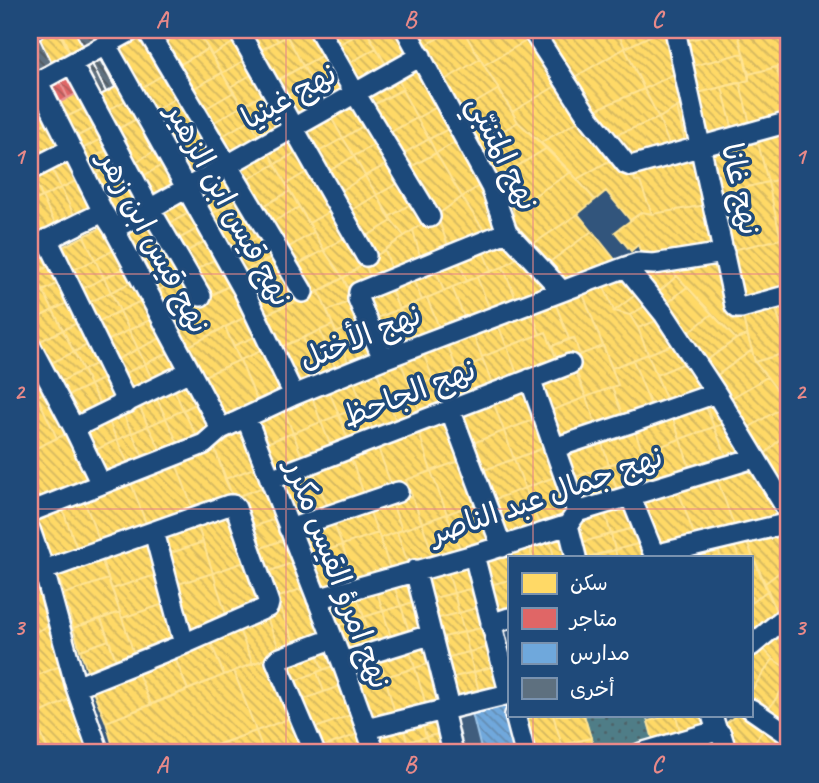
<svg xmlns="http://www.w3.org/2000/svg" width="819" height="783" font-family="Caveat,'Playpen Sans Arabic',sans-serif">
	<defs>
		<pattern id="park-dots" width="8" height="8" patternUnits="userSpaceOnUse" patternTransform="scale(1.75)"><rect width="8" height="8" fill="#507d87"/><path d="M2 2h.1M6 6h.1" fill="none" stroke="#4e646a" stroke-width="1.8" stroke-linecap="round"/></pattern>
		<pattern id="homes-back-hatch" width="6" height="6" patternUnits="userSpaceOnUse" patternTransform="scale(1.75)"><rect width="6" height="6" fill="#ffd966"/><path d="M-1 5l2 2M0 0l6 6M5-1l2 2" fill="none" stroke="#d2b660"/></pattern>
		<pattern id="shops-back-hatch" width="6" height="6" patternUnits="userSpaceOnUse" patternTransform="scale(1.75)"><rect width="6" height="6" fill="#e06666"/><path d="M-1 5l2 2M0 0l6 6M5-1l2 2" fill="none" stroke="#ac5d5d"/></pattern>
		<pattern id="schools-back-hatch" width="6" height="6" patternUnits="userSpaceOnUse" patternTransform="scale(1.75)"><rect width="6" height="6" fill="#6fa8dc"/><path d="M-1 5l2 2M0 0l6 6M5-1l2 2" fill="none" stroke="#648cb1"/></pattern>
		<pattern id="building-back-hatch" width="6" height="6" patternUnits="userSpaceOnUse" patternTransform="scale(1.75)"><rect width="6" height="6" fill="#5e707f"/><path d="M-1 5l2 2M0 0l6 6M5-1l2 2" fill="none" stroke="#535a60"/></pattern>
	</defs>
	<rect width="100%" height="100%" fill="#32557c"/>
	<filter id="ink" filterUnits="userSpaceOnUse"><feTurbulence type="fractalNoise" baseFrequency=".0143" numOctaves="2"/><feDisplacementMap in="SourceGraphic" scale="14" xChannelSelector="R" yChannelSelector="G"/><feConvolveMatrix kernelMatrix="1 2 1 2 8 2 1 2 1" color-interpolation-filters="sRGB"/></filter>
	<g filter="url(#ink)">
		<path fill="#3f5d7d" d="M506,701l13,52h-60l-9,-38z"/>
		<path fill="url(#park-dots)" stroke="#a8bec3" stroke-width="2" d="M584,715h62l9,31 -22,7h-38z"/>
		<path fill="url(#homes-back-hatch)" stroke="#ffe494" stroke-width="2" d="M45,30h13l15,30 -19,9 -17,-36z
			M60,30h14l13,23 -14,7z
			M143,30l25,42 -29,17 -25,-42z
			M187,30h11l10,19 -31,17 -13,-24z
			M198,30h22l-17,10z
			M220,30h12l6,10 -26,15 -9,-15z
			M245,30h26l7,11 -21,11z
			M271,30h26l-19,11z
			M297,30h16l13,23 -23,13 -16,-30z
			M333,30h33l-30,16 -8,-13z
			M366,30l10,18 -30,17 -10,-19z
			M366,30h34l13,24 -25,14z
			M413,30h39l-29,17z
			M452,30h11l17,29 -37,22 -20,-34z
			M480,30h49l4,7 -49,28 -17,-28z
			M547,30h70l8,18 -52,30 -28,-47z
			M617,30h45l-37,18z
			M662,30h12l6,41 -36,18 -19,-41z
			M686,30h45l-42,10z
			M731,30h6l6,23 -50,13 -4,-26z
			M737,30h52v34l-40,10z
			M287,36l16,30 -29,16 -17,-30z
			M533,37l28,46 -49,29 -28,-47z
			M238,40l10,18 -26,15 -10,-18z
			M376,48l12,20 -31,17 -11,-20z
			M625,48l19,41 -49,21 -22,-32z
			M208,49l14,24 -31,17 -14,-24z
			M106,50l18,33 -9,4 -18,-33z
			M326,53l9,16 -23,13 -9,-16z
			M743,53l6,27 -51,13 -5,-27z
			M248,58l8,14 -26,15 -8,-14z
			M480,59l19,30 -38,22 -18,-30z
			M789,64v46l-13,-43z
			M303,66l9,16 -29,16 -9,-16z
			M421,67l21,37 -25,14 -15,-28 1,-1 -5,-9z
			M776,67l13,43v8l-38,10 -11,-45 9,-3v-6z
			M335,69l13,23 -23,13 -13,-23z
			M680,71l6,31 -27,16 -15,-29z
			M168,72l13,23 -29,17 -13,-23z
			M256,72l12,20 -26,14 -12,-19z
			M222,73l12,19 -31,18 -12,-20z
			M395,73l8,16 -32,17 -8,-15z
			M312,82l13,23 -29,16 -13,-23z
			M561,83l23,35 -44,25 -22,-21 -6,-10z
			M740,83l11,45 -17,6 -12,-47z
			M123,84l7,14 -27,15 -8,-15z
			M36,87l14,34 -19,9 -1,-4v-36z
			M722,87l12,47 -26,6 -10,-47z
			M499,89l19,33 -37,22 -20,-33z
			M644,89l15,29 -46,18 -18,-26z
			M402,90l15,28 -30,16 -16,-28z
			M82,91l7,15 -27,13 -7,-14z
			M234,92l8,14 -31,18 -8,-14z
			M268,92l19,33 -26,15 -19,-34z
			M181,95l18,30 -29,17 -18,-30z
			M130,98l10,19 -26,14 -11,-18z
			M354,99l14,24 -25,15 -14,-24z
			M686,102l12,41 -12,3 -9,-39z
			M442,104l12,22 -25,13 -12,-21z
			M89,106l10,19 -27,14 -10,-20z
			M242,106l8,14 -31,18 -8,-14z
			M677,107l9,39 -15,4 -12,-32z
			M329,114l14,24 -30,17 -14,-24z
			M140,117l18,32 -26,15 -18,-33z
			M417,118l12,21 -30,17 -12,-22z
			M584,118l32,39 -39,22 -37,-36z
			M659,118l12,32 -39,8 -19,-22z
			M250,120l11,20 -31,18 -11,-20z
			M50,121l13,27 -19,9 -13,-27z
			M518,122l29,26 -49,30 -17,-34z
			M368,123l11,19 -25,14 -11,-18z
			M99,125l6,12 -27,14 -6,-12z
			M199,125l21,37 -29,16 -21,-36z
			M454,126l7,13 -25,14 -7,-14z
			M789,127v50l-21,5 -12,-47z
			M31,130l13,27 -14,7v-33z
			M292,135l9,15 -26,14 -8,-15z
			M756,135l12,47 -50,12 -11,-48z
			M105,137l6,11 -27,14 -6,-11z
			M343,138l11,18 -30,18 -11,-19z
			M429,139l7,14 -29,16 -8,-13z
			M461,139l24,43 -23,15 -26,-44z
			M379,142l12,20 -26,14 -11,-20z
			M111,148l8,14 -28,14 -7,-14z
			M547,148l24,24 -58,37 -15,-31z
			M158,149l8,14 -26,15 -8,-14z
			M267,149l8,15 -30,17 -9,-15z
			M301,150l11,19 -26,15 -11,-20z
			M436,153l26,44 -25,18 -30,-46z
			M697,155l10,50 -55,9 -12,-32 -5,-1 -1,-8z
			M354,156l11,20 -29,18 -12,-20z
			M69,157l11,22 -19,9 -11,-23z
			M616,157l18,16 1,8 5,1 12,32 -10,-2 -12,8 -24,-29 -11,9 -18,-21z
			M119,162l11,23 -27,14 -12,-23z
			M391,162l11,19 -25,14 -12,-19z
			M166,163l12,22 -26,15 -12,-22z
			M275,164l15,27 -30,17 -15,-27z
			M50,165l11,23 -19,9 -10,-23z
			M312,169l22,40 -25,14 -23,-39z
			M229,172l14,24 -33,19 -14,-25z
			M571,172l24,28 -17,14 -48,32 -15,-19 -2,-18z
			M32,174l10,23 -12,6v-28z
			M365,176l12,19 -30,18 -11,-19z
			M789,177v60l-8,2 -13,-57z
			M80,179l14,30 -19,8 -14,-29z
			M402,181l12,21 -25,15 -12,-22z
			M485,182l17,47 -15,6 -25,-38z
			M768,182l13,57 -49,11 -14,-56z
			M130,185l12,22 -28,14 -11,-22z
			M61,188l14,29 -19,9 -14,-29z
			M290,191l9,16 -30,17 -9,-16z
			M187,195l8,15 -29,15 -8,-14z
			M377,195l15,26 -30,18 -15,-26z
			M243,196l11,20 -34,18 -10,-19z
			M42,197l14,29 -24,11 -2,-5v-29z
			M462,197l25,38 -37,16 -13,-36z
			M414,202l13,19 -23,15 -15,-19z
			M707,205l11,44 -76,7 -4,-11 -7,6 -16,-19 27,-20 10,2z
			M299,207l15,25 -30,18 -15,-26z
			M334,209l15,26 -25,15 -15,-27z
			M195,210l9,15 -29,16 -9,-16z
			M578,214l14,17 -45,33 -17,-18z
			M150,215l19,33 -29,16 -17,-33z
			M437,215l13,36 -28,12 -9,-33z
			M254,216l10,18 -34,18 -10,-18z
			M392,221l12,15 -31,22 -11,-19z
			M109,224l11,23 -25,13 -11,-24z
			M204,225l7,13 -29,16 -7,-13z
			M413,230l9,33 -29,11 -8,-24z
			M592,231l25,31 -54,21 -16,-19z
			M314,232l10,18 -31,17 -9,-17z
			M264,234l12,21 -34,18 -12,-21z
			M349,235l16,28 -22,15 -19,-28z
			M84,236l11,24 -26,12 -11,-23z
			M505,236l16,19 -18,12 -12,4 -10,-25z
			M789,237v35l-8,-33z
			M211,238l10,18 -29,16 -10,-18z
			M781,239l8,33v18l-45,11 -12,-51z
			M481,246l10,25 -24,10 -11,-25z
			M46,247l8,17 -20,9 -4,-9v-10z
			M120,247l9,19 -25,12 -9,-18z
			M169,248l15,29 -29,15 -15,-28z
			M324,250l19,28 -32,17 -18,-28z
			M385,250l8,24 -21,9 -7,-20z
			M276,255l11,20 -33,19 -12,-21z
			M521,255l30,32 -34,14 -14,-34z
			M221,256l15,26 -29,16 -15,-26z
			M456,256l11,25 -23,10 -10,-25z
			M720,257l15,63 8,-2 4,17 -11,4 -63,-67 5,-6z
			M95,260l9,18 -26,13 -9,-19z
			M365,263l7,20 -22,8 -7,-13z
			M54,264l9,17 -20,10 -9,-18z
			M129,266l7,14 -25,12 -7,-14z
			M434,266l10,25 -22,9 -11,-25z
			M503,267l14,34 -26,11 -14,-35z
			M646,268l27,4 4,4 -21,18 -17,-22z
			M34,273l9,18 -13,6v-21z
			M626,274l16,16 -28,21 -11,-27z
			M287,275l15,24 -35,15 -13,-20z
			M411,275l11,25 -23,9 -10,-25z
			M677,276l10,11 -22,18 -9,-11z
			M184,277l13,26 -29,14 -13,-25z
			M477,277l14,35 -25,10 -14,-35z
			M104,278l7,14 -27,13 -6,-14z
			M343,278l10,22 -26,11 -8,-19z
			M136,280l9,19 -25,12 -9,-19z
			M63,281l10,19 -20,10 -10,-19z
			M236,282l17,31 -66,34 -19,-30z
			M389,284l10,25 -27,11 -11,-25z
			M603,284l11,27 16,4 8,13 10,26 -36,14 -29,-74z
			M452,287l14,35 -25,10 -14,-34z
			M687,287l25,27 -28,22 -19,-31z
			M642,290l10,12 -22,13 -16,-4z
			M43,291l10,19 -23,12v-25z
			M111,292l9,19 -27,13 -9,-19z
			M319,292l14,33 -50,21 -16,-32z
			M583,294l20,52 -23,9 -6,-17 -5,1 -13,-34z
			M427,298l14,34 -26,11 -15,-34z
			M145,299l9,19 -25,12 -9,-19z
			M73,300l10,20 -20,10 -10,-20z
			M353,300l10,22 -27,11 -9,-22z
			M652,302l14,15 -28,11 -8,-13z
			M556,305l13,34 -17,7 -6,-14 -6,2 -8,-20z
			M789,305v45l-13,-41z
			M400,309l15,34 -29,12 -14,-35z
			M776,309l13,43 -34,10 -12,-44z
			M53,310l10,20 -27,13 -6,-12v-9z
			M120,311l9,19 -26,13 -10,-19z
			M253,313l9,21 -29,12 -8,-19z
			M532,314l8,20 -33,13 -8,-20z
			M712,314l24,25 -33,24 -19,-27z
			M666,317l14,25 -32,12 -10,-26z
			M154,318l9,19 -25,12 -9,-19z
			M83,320l10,22 -19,10 -11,-22z
			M363,322l5,13 -26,11 -6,-13z
			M333,325l17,42 -13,5 -17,-42z
			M225,327l15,33 -36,16 -17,-29z
			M499,327l8,20 -25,10 -8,-21z
			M63,330l11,22 -27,13 -11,-22z
			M129,330l9,19 -26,13 -9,-19z
			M320,330l17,42 -17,7 -17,-41z
			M546,332l12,31 -39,16 -12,-32z
			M262,334l6,14 -28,12 -7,-14z
			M368,335l9,21 -27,11 -8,-21z
			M747,335l5,15 -40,29 -9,-16 33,-24z
			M474,336l9,24 -26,10 -9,-24z
			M163,337l7,15 -25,12 -7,-15z
			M303,338l17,41 -20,9 -17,-42z
			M574,338l6,17 -22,8 -6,-17z
			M93,342l10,18 -20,10 -9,-18z
			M680,342l12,18 -36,15 -8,-21z
			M448,346l9,24 -24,9 -9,-24z
			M603,346l15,39 -32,12 -15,-39z
			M507,347l12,32 -25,10 -12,-32z
			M268,348l19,43 -29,12 -18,-43z
			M138,349l7,15 -26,12 -7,-14z
			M752,350l3,12 12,15 -39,23 -16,-21z
			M74,352l9,18 -27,14 -9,-19z
			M170,352l10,19 -26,12 -9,-19z
			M789,352v53l-34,-43z
			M648,354l21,52 -16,5 -20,-51z
			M424,355l9,24 -22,9 -10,-25z
			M103,360l7,15 -20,10 -7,-15z
			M240,360l18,43 -35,16 -19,-43z
			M483,360l11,29 -25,10 -12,-29z
			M633,360l20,51 -28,11 -13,-35 6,-2 -6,-17z
			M692,360l18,30 -41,16 -13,-31z
			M401,363l10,25 -24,9 -10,-25z
			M145,364l9,19 -26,12 -9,-19z
			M39,368l10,22 -19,9v-26z
			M574,368l12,29 -38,15 -11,-30z
			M83,370l7,15 -27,13 -7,-14z
			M457,370l12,29 -24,10 -12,-30z
			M377,372l10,25 -24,9 -9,-24z
			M110,375l12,23 -20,10 -12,-23z
			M767,377l21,27 -40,24 -20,-28z
			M191,378l11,23 -19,9 -10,-24z
			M433,379l12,30 -23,8 -11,-29z
			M354,382l9,24 -24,9 -10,-24z
			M526,383l12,35 -34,13 -13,-35z
			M90,385l12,23 -27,13 -12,-23z
			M173,386l10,24 -17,8 -11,-23z
			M612,387l13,35 -27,8 -12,-33z
			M411,388l11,29 -24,9 -11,-29z
			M49,390l21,42 -13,6 -20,-42z
			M329,391l10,24 -18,7 -9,-25z
			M155,395l11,23 -18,8 -10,-23z
			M37,396l20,42 -27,13v-52z
			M491,396l13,35 -36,14 -12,-34z
			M312,397l9,25 -28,11 -10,-25z
			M387,397l11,29 -23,9 -12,-29z
			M586,397l12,33 -37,14 -13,-32z
			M715,397l14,25 -15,5 -10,-26z
			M202,401l14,30 -15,13 -18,-34z
			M704,401l10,26 -34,12 -9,-26z
			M138,403l10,23 -16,7 -11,-23z
			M788,404l1,30 -7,3 -17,17 -17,-26z
			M363,406l12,29 -25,10 -11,-30z
			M283,408l10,25 -29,11 -9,-25z
			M121,410l11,23 -15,7 -10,-23z
			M183,410l18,34 -19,8 -16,-34z
			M671,413l9,26 -37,14 -10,-27z
			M339,415l11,30 -17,6 -12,-29z
			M450,415l15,44 -34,12 -14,-45z
			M107,417l10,23 -26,12 -10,-23z
			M166,418l16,34 -17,6 -17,-32z
			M538,418l11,28 -35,13 -10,-28z
			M321,422l12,29 -29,11 -11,-29z
			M729,422l20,34 -20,6 -15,-35z
			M247,425l15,40 -37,14 -10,-30z
			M148,426l17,32 -18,7 -15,-32z
			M417,426l14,45 -25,9 1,4 -14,6 -17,-48z
			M633,426l10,27 -34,12 -9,-28z
			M714,427l15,35 -37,12 -12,-35z
			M504,431l10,28 -35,13 -11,-27z
			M70,432l22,47 -58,28 -4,-9v-47z
			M132,433l15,32 -16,5 -14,-30z
			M293,433l11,29 -29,11 -11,-29z
			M600,437l9,28 -39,14 -10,-29z
			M782,437l7,11v24l-15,10 -9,-28z
			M680,439l12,35 -38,11 -11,-32z
			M117,440l14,30 -28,9 -12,-27z
			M376,442l17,48 -27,10 -17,-47z
			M549,446l11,29 -35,13 -11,-29z
			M215,449l18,49 -39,14 -18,-49z
			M349,453l16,44 -36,13 -17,-43z
			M643,453l11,32 -35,11 -10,-31z
			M465,459l15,43 -33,12 -16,-43z
			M514,459l11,29 -35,13 -11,-29z
			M176,463l18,49 -46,17 -18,-49z
			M262,465l7,20 -36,13 -8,-19z
			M609,465l10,31 -38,11 -11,-28z
			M754,466l32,52 -50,13 -20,-55z
			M312,467l17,43 -36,13 -16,-42z
			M431,471l16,43 -25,9 -16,-43z
			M789,472v33l-15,-23z
			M560,475l14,39 -34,13 -15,-39z
			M716,476l20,55 -40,9 -19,-53z
			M130,480l18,49 -47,17 -18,-49z
			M269,485l11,32 -32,12 -12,-32z
			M677,487l19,53 -41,9 -18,-52z
			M525,488l15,39 -36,13 -14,-39z
			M412,496l10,27 -20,7 -10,-27z
			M83,497l18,49 -22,8 -18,-49z
			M390,497l12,33 -22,8 -13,-33z
			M480,502l15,38 -34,11 -14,-37z
			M628,502l13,24 -30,8 -7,-24z
			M61,505l18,49 -26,9 -17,-48z
			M367,505l11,28 -36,12 -10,-27z
			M233,509l17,51 -37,13 -17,-52z
			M604,510l7,24 -28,8 -7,-25z
			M447,514l14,37 -27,7 -12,-35z
			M280,517l8,21 -32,12 -8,-21z
			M332,518l10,27 -36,13 -10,-27z
			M196,521l7,21 -38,13 -7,-21z
			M422,523l12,35 -25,8 -12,-34z
			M641,526l4,16 -30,8 -4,-16z
			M789,526v39l-25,19 -19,-46z
			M397,532l12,34 -18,6 -11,-34z
			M378,533l13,39 -36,11 -13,-38z
			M611,534l4,16 -28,7 -4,-15z
			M569,536l6,21h-21l-4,-16z
			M152,537l10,36 -50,16 -12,-34z
			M288,538l9,23 -32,12 -9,-23z
			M745,538l23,52 -17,13v-46h-12l-7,-16z
			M550,541l4,16h-22l-2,-10z
			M732,541l7,16h-18l-5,-12z
			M203,542l10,31 -38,12 -10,-30z
			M645,542l7,15h-35l-2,-7z
			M342,545l13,38 -35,13 -14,-38z
			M716,545l5,12h-32l-2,-5z
			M530,547l2,10h-20l-2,-5z
			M615,550l2,7h-27z
			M510,552l2,5h-3v23l-19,5 -7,-26z
			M100,555l8,24 -44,15 -8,-24z
			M250,560l13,45 -35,16 -15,-48z
			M297,561l9,26 -32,12 -9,-26z
			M471,561l6,26 -23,6 -7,-25z
			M789,565v44l-10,9 -15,-34z
			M447,568l7,25 -28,7 -7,-25z
			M162,573l8,29 -48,16 -10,-29z
			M213,573l15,48 -40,17 -13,-53z
			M43,576l13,47 -26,11v-53z
			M411,576l8,24 -18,6 -8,-24z
			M108,579l12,33 -47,16 -9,-34z
			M509,580v33l-11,3 -8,-31z
			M393,582l8,24 -18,5 -7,-23z
			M306,587l19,48 -29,12 -15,-37 -7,-11z
			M477,587l6,19 -24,7 -5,-20z
			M376,588l7,23 -19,6 -8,-23z
			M768,590l11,28 -28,22v-37z
			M454,593l5,20 -28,7 -5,-20z
			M356,594l8,23 -27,9 -8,-23z
			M419,600l8,33 -16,5 -10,-32z
			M170,602l9,40 -43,18 -14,-42z
			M401,606l10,32 -18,5 -10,-32z
			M483,606l5,20 -24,6 -5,-19z
			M281,610l15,37 -15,6 -15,-37z
			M383,611l10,32 -19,6 -10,-32z
			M120,612l16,48 -18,6 -17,-47z
			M459,613l5,19 -28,7 -5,-19z
			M266,616l15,37 -28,11 -15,-37z
			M364,617l10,32 -27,9 -10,-32z
			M101,619l8,21 -29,10 -7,-22z
			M56,623l12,40 -38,15v-44z
			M488,626l5,20 -24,6 -5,-20z
			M238,627l15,37 -29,11 -15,-37z
			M783,629l6,5v36l-16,-11 -11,-12z
			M464,632l5,20 -28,7 -5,-20z
			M209,638l15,37 -36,15 -15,-37z
			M427,638l7,24 -19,6 -7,-24z
			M109,640l9,26 -29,10 -9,-26z
			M408,644l7,24 -30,9 -8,-24z
			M331,646l7,18 -15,6 -7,-18z
			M493,646l5,19 -24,7 -5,-20z
			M762,647l11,12 -22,32v-36z
			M316,652l7,18 -31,12 -7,-19z
			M469,652l5,20 -28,7 -5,-20z
			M173,653l15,37 -37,15 -15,-37z
			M377,653l8,24 -28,8 -7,-24z
			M272,656l24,60 -40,15 -22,-60z
			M773,659l16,11v10l-21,30 -17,-12v-7z
			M434,662l12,40 -19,6 -12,-40z
			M68,663l9,33 -43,20 -4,-12v-26z
			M338,664l7,20 -21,8 -7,-20z
			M498,665l6,25 -24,6 -6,-24z
			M136,668l15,37 -45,17 -15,-36z
			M415,668l12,40 -31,9 -11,-40z
			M234,671l22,60 -63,22h-78l-9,-31z
			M317,672l7,20 -25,9 -7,-19z
			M474,672l6,24 -27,7 -7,-24z
			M385,677l11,40 -28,8 -11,-40z
			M789,680v45l-21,-15z
			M345,684l11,29 -46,17 -11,-29z
			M77,696l18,53 -10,4h-17l-1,-2 -7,2h-11l-15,-37z
			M441,712l5,20 -20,5 -5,-20z
			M356,713l8,19 -47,17 -7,-19z
			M541,715h12l9,30 -28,8 -12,-33z
			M553,715h31l7,23 -29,7z
			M670,715h6l6,24 -27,7 -7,-25z
			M676,715h31l4,16 -29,8z
			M736,715h15l15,11 -19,27h-15l-9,-27z
			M34,716l15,37h-19v-36z
			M296,716l13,33 -13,4h-32l-8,-22z
			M421,717l5,20 -19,5 -5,-20z
			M402,722l5,20 -27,7 -6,-19z
			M766,726l23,16v11h-42z
			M256,731l8,22h-66v-1z
			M364,732l6,16 -15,5h-36l-2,-4z
			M446,732l6,21h-21l-5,-16z
			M719,733l6,20h-21l-4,-15z
			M426,737l5,16h-21l-3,-11z
			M591,738l4,15h-31l-2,-8z
			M700,738l4,15h-22l-3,-9z
			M407,742l3,11h-29l-1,-4z
			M562,745l2,8h-30z"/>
		<path fill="url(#shops-back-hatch)" stroke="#e99494" stroke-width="2" d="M71,68l11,23 -14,7 -11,-23z
			M57,75l11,23 -13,7 -12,-23z"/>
		<path fill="url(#schools-back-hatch)" stroke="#9ac2e6" stroke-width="2" d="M506,701l13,52h-37l-11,-44z"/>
		<path fill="url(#building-back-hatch)" stroke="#fff" stroke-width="2" d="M74,30h19l9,14 -15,9z
			M93,30h19l4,7 -14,7z
			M158,30h23l1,2 -18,10z
			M37,33l17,36 -16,7 -8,-18v-21z
			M97,54l18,33 -9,5 -17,-34z
			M89,58l17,34 -11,6 -16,-34z"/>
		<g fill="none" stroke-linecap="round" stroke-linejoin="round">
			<defs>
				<path id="minor" d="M147,30l156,262
					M238,30l128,226
					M319,30l36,63 75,124
					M406,30l85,157 16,45 55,59
					M532,30l55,85 39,49 5,2 158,-44
					M675,30l60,276 2,2h4l48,-13
					M30,32l4,-2
					M106,45l137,244 51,106
					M72,64l78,145 51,87
					M38,82l65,130 11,17 107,200
					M30,86l103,-56
					M30,170l41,-21
					M114,229l307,-173
					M47,239l80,164
					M30,248l73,-36
					M626,267l38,47 52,79 73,120
					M30,345l44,83 27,56
					M383,359l-25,-60 1,-7 148,-60
					M530,379l47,133
					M450,409l52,138
					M246,417l96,245 33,91
					M74,428l116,-57
					M554,448l76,-25 86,-30
					M270,479l300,-115
					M630,495l25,62
					M30,512l174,-68 17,-15 73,-34 89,-36 243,-92 12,-4 16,1 70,-11
					M568,525l8,32
					M289,529l109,-37
					M30,530l14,40 32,117 23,66
					M154,532l30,112
					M474,555l35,137
					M654,555l135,-32
					M44,570l185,-65h4l3,3 33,95 -1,4 -84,37 -108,43
					M415,570l35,138
					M317,599l157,-44 94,-30 9,-13 177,-54
					M491,624l18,-6
					M751,646l38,-32
					M342,662l88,-27
					M751,709l38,26
					M443,710l10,43
					M515,715l10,38
					M712,715l5,16 4,3 6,19
					M366,729l143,-35
					M315,753l-39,-92 2,-2 54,-20
					M641,753l76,-22"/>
			</defs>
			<use href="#minor" stroke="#fff" stroke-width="24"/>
			<use href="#minor" stroke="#1f4a7a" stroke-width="19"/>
		</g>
	</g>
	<path fill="none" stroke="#e88989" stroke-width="2" stroke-opacity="0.55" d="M286,30v723M533,30v527M30,274h759M30,509h759M533,715v38"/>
	<g text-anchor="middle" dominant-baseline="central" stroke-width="7" stroke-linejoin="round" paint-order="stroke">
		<g font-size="30" fill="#fff" stroke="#1f4a7a">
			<text transform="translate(289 96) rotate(-29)">نهج غينيا</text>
			<text transform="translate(503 153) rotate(64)">نهج المتنبّي</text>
			<text transform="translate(741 189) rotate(78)">نهج غانا</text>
			<text transform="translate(229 205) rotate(61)">نهج قيس ابن الزهير</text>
			<text transform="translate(154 242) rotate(62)">نهج قيس ابن زهر</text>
			<text transform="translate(360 337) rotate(-22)">نهج الأختل</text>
			<text transform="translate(409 393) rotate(-21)">نهج الجاحظ</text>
			<text transform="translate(546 495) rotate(-19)">نهج جمال عبد الناصر</text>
			<text transform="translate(338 574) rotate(69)">نهج امرؤ القيس مكرر</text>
		</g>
	</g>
	<rect width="819" height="783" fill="none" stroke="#1f4a7a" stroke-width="77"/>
	<rect x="508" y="556" width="245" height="161" fill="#1f4a7a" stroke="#7992af" stroke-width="2"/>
	<rect x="522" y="573" width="35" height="21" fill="#ffd966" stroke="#7992af" stroke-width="2"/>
	<text x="570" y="590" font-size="21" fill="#ffffff">سكن</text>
	<rect x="522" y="608" width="35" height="21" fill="#e06666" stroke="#7992af" stroke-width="2"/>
	<text x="570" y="626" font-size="21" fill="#ffffff">متاجر</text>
	<rect x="522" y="643" width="35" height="21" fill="#6fa8dc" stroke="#7992af" stroke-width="2"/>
	<text x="570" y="660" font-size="21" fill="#ffffff">مدارس</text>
	<rect x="522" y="678" width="35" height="21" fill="#5e707f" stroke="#7992af" stroke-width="2"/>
	<text x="570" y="696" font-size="21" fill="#ffffff">أخرى</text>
	<rect x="38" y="38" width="742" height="706" fill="none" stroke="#e88989" stroke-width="2.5"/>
	<g font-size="23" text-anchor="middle" font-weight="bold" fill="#e88989">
		<text x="162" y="27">A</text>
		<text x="410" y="27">B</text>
		<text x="657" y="27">C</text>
		<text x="19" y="164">1</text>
		<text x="800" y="164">1</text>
		<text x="19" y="399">2</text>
		<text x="800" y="399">2</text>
		<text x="19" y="635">3</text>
		<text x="800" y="635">3</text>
		<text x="162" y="772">A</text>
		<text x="410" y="772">B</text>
		<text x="657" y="772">C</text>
	</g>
</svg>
